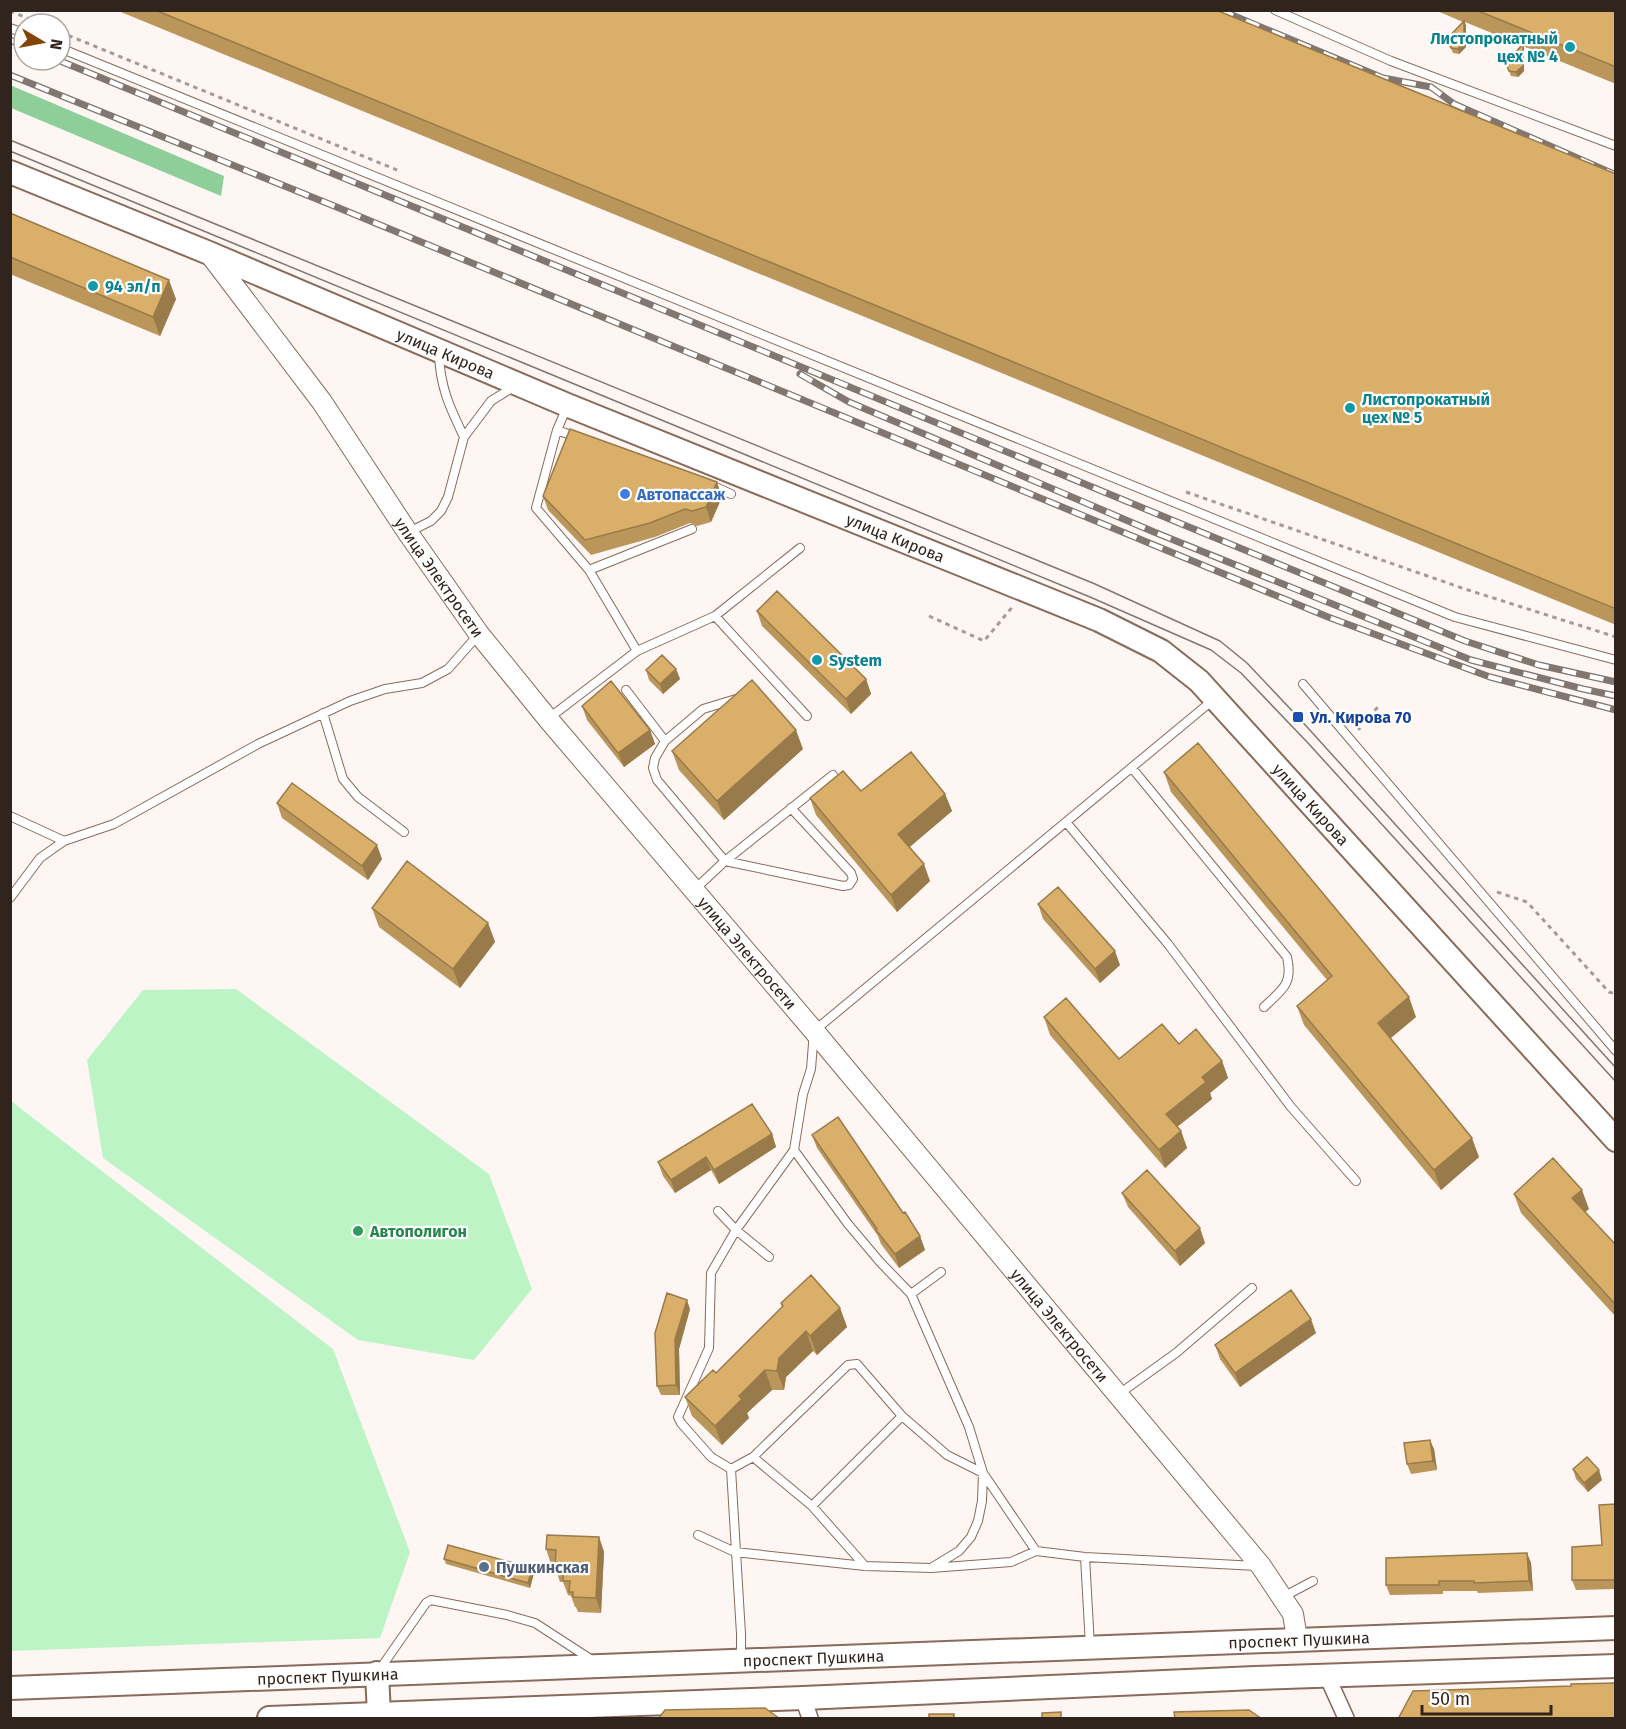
<svg xmlns="http://www.w3.org/2000/svg" width="1626" height="1729" font-family="'Fira Sans',sans-serif">
	<rect width="100%" height="100%" fill="#fdf6f3"/>
	<path fill="#bdf4c6" d="M236,989l253,185 43,115 -58,71 -116,-20 -255,-182 -16,-98 56,-70z
		M11,1101l322,248 77,203 -30,86 -369,13z"/>
	<path fill="#8ecf99" d="M10,85l214,91 -3,20 -210,-88z"/>
	<g fill="none" stroke-linecap="round" stroke-linejoin="round">
		<defs>
			<path id="service" d="M1275,10l116,51 225,85
				M10,28l14,5
				M60,48l1395,569 161,43
				M439,354c1,33 11,54 25,83
				M567,407l-10,23 19,7
				M557,430l-21,78 53,62 103,-41
				M711,485l20,9
				M409,532l22,-11 10,-10 7,-14 16,-60 27,-36 24,-15
				M589,570l48,81
				M715,616l92,100
				M1303,684l313,367
				M626,690l39,51
				M736,699l-33,10 -38,32 -10,17 -2,10 4,12 68,81 118,25 6,-1 4,-6 -2,-6 -60,-65
				M323,713l20,66 15,18 46,35
				M549,718l88,-67 78,-35 85,-68
				M1132,768l155,189c6,27 -4,32 -23,50
				M10,816l54,25
				M1066,822l102,122 123,163 65,74
				M694,890l31,-29 108,-86
				M10,898l30,-40 24,-17 50,-17 144,-80 92,-43 35,-12 37,-6 26,-14 30,-34
				M718,1211l18,19 33,27
				M911,1294l30,-22
				M1119,1394l57,-41 76,-65
				M902,1416l-90,90 -59,-49 95,-92 9,-1 45,52 45,39 36,18 53,78
				M731,1469l22,-12
				M812,1506l53,60
				M698,1535l37,17 130,14 66,2 80,-6 25,-11 49,6 172,9
				M1085,1557l5,89
				M931,1568l28,-17 12,-14 7,-16 4,-20 1,-28 -14,-46 -58,-133 -31,-32 -32,-38 -54,-74 9,-56 8,-25 3,-38 399,-331
				M1283,1597l30,-16
				M741,1659v-25l-10,-165 -20,-12 -30,-34 -3,-6 31,-69 2,-75 25,-43 58,-80
				M380,1669l46,-66 5,-3 76,15 28,8 57,37"/>
			<path id="minor" d="M1327,1676l19,42
				M803,1698l7,20"/>
			<g id="tertiary">
				<path id="s1" d="M209,253l113,149 86,131 71,101 69,85 266,312 447,535 32,48 4,25"/>
			</g>
			<g id="secondary">
				<path id="s2" d="M10,172l199,81 358,152 532,215 62,31 38,30 417,459"/>
				<path d="M377,1673l2,42"/>
				<path id="s3" d="M10,1688l1606,-60"/>
				<path d="M269,1718l534,-20 452,-20 361,-12"/>
			</g>
		</defs>
		<use href="#service" stroke="#896b5b" stroke-width="10"/>
		<use href="#minor" stroke="#896b5b" stroke-width="18"/>
		<use href="#tertiary" stroke="#896b5b" stroke-width="22"/>
		<use href="#secondary" stroke="#896b5b" stroke-width="26"/>
		<path stroke="#a49b96" stroke-width="3" stroke-dasharray="4.5 4.5" stroke-linecap="butt" d="M10,11l31,13
			M60,32l337,138
			M1186,492l279,97 151,48
			M929,616l55,25 30,-36
			M1360,730l-2,-3 20,-20
			M1497,892l30,10 82,90 7,2"/>
		<use href="#service" stroke="#fff" stroke-width="8"/>
		<use href="#minor" stroke="#fff" stroke-width="15"/>
		<use href="#tertiary" stroke="#fff" stroke-width="20"/>
		<use href="#secondary" stroke="#fff" stroke-width="22"/>
		<path stroke="#817670" stroke-width="1.5" d="M10,140l1085,444 125,57 27,22 51,54 318,351
			M10,151l1080,446 121,53 30,23 67,70 308,339"/>
		<defs>
			<path id="rail" d="M1220,10l163,68 48,9 23,17 162,71
				M10,40l14,6
				M58,60l1407,581 74,24 77,17
				M10,75l329,133 989,409 162,60 126,33
				M800,374l49,28 305,130 317,128 112,29 33,7"/>
		</defs>
		<use href="#rail" stroke="#817670" stroke-width="7"/>
		<use href="#rail" stroke="#fff" stroke-width="4.5" stroke-dasharray="14" stroke-linecap="butt"/>
	</g>
	<path fill="#bb965b" d="M116,10h1100l400,164v451z
		M1435,10h181v74l-93,-38 1,3v22l-6,6 -7,-1 -5,-13 15,-18 -56,-23 1,4v21l-7,7 -6,-1 -6,-14 16,-17z
		M10,213l166,86 -16,37 -150,-62z
		M543,496l179,1 -11,25 -14,4 -7,-3 -35,14 -64,18 -43,-45z
		M757,611l109,68 5,15 -20,20 -89,-88z
		M676,669l4,10 -17,15 -14,-14 -3,-10z
		M582,706l68,24 5,14 -31,23 -37,-47z
		M803,749l-79,71 -45,-50 -7,-19z
		M1164,772l252,245 -26,21 89,119 -38,33 -137,-165 -7,-19 30,-26 -156,-188z
		M861,791l84,3 7,17 -43,36 21,34 -33,31 -81,-97 -6,-17z
		M277,803l105,56 -14,21 -86,-62z
		M1038,904l82,61 -20,18 -57,-64z
		M372,908l116,15 7,19 -35,46 -81,-61z
		M1044,1017l75,42 60,-15 43,17 6,17 -18,15 2,6 -35,28 4,4 6,17 -22,20 -115,-133z
		M772,1134l4,13 -57,37 -8,-14 -36,23 -12,-17 -5,-14z
		M812,1135l108,101 5,14 -26,18 -18,-24 -3,-8 -61,-88z
		M1122,1193l83,50 -25,23 -52,-59z
		M1514,1194l75,15 -4,3 31,33v72l-95,-104z
		M781,1303l59,5 7,19 -30,28 -4,-4 -27,26 -2,13h-12l-25,23 2,5 -27,27 -30,-29 -7,-19 31,-24 66,-66z
		M690,1309l-11,40 1,46h-19l-4,-9z
		M1316,1333l-76,54 -20,-28 -5,-14z
		M1434,1449l3,21 -26,4 -4,-10z
		M1573,1469l29,11 -14,12 -12,-13z
		M1616,1504v85l-40,1 -4,-10 30,-35z
		M599,1537l5,15 -3,61 -23,-1 -2,-5h-1l-4,-11 -3,-1 -5,-13h-3l-5,-15v-3h-4l-5,-15z
		M1527,1553l4,10 2,28 -55,2 -1,-2h-34v3l-53,1 -4,-10z
		M444,1559l88,9 2,5 -4,15 -84,-24z"/>
	<path fill="#997a4a" d="M1464,21l2,5v21l-7,7 -1,-5z
		M1523,44l1,5v22l-6,6 -2,-5z
		M169,280l7,19 -16,37 -7,-19z
		M717,482l5,15 -11,25 -5,-15z
		M676,669l4,10 -17,15 -3,-10z
		M866,679l5,15 -20,20 -5,-15z
		M650,730l5,14 -31,23 -6,-14z
		M796,730l7,19 -79,71 -7,-19z
		M945,794l7,17 -48,41 -6,-18z
		M377,845l5,14 -14,21 -6,-14z
		M924,864l6,17 -33,31 -6,-17z
		M488,923l7,19 -35,46 -7,-19z
		M1115,951l5,14 -20,18 -5,-14z
		M1409,997l7,20 -31,26 -7,-20z
		M1222,1061l6,17 -18,15 2,6 -40,32 -6,-17 36,-37z
		M1181,1131l6,17 -22,20 -6,-18z
		M772,1134l4,13 -57,37 -5,-14z
		M1472,1138l7,19 -38,33 -7,-20z
		M706,1157l5,13 -36,23 -4,-13z
		M1582,1190l7,19 -10,8 -7,-19z
		M1200,1228l5,15 -25,23 -5,-15z
		M920,1236l5,14 -26,18 -4,-14z
		M687,1300l3,9 -11,40 1,46 -4,-10 -1,-46z
		M840,1308l7,19 -30,28 -7,-19z
		M1311,1319l5,14 -76,54 -5,-14z
		M806,1331l7,20 -27,26 -2,13 -7,-19 2,-13z
		M765,1370l7,20 -25,23 2,5 -27,27 -7,-19 24,-30z
		M1430,1440l4,9 3,21 -4,-9z
		M1599,1470l3,10 -14,12 -4,-9z
		M599,1537l5,15 -3,61 -5,-15z
		M1527,1553l4,10 2,28 -4,-10z
		M532,1568l2,5 -4,15 -2,-5z"/>
	<path fill="#daaf6a" stroke="#997a4a" stroke-width="1.5" d="M155,10h1061l400,164v435z
		M1476,10h140v57z
		M1464,21v21l-6,7 -7,-1 -4,-9z
		M1523,44v22l-7,6 -7,-1 -3,-8z
		M10,213l159,67 -16,37 -143,-60z
		M570,429l147,53 -11,25 -14,4 -7,-2 -35,14 -65,17 -42,-44z
		M777,591l89,88 -20,20 -89,-88z
		M662,655l14,14 -16,15 -14,-14z
		M752,680l44,50 -79,71 -45,-50z
		M611,681l39,49 -32,23 -36,-47z
		M1198,743l211,254 -31,26 94,115 -38,32 -137,-164 35,-30 -168,-204z
		M911,752l34,42 -47,40 26,30 -33,31 -81,-97 33,-27 18,20z
		M292,783l85,62 -15,21 -85,-63z
		M407,861l81,62 -35,46 -81,-61z
		M1058,887l57,64 -20,18 -57,-65z
		M1066,998l53,61 43,-35 17,20 17,-15 26,32 -20,16 4,5 -40,32 15,17 -22,19 -115,-133z
		M752,1104l20,30 -58,36 -8,-13 -35,23 -13,-18z
		M838,1117l65,96 2,-1 15,24 -25,18 -19,-24 1,-1 -65,-94z
		M1553,1158l29,32 -10,8 44,47v60l-102,-111z
		M1147,1170l53,58 -25,23 -53,-58z
		M811,1275l29,33 -30,28 -4,-5 -27,27 -2,13 -12,-1 -26,26 3,3 -27,27 -30,-29 28,-27 3,3 67,-67 -2,-3z
		M1291,1290l20,29 -76,54 -20,-28z
		M667,1293l20,7 -12,39 1,46 -19,1 -2,-53z
		M1430,1440l3,21 -26,3 -3,-21z
		M1587,1457l12,13 -15,13 -11,-14z
		M1616,1504v76h-44v-33l30,-2 -3,-40z
		M547,1535l52,2 -3,61 -23,-1v-5h-4l1,-11h-7l1,-13 -9,-1 1,-17 -10,-1z
		M448,1545l84,23 -4,15 -84,-24z
		M1527,1553l2,28 -55,2v-2h-35v4h-53v-27z
		M1616,1683v36h-218l15,-28 158,-5v-2z
		M765,1708l15,11h-122l7,-9z
		M1249,1710l13,9h-87l-1,-7z
		M1061,1712v7h-19v-6z
		M929,1714h25v5h-25z"/>
	<g fill="#0f9aa8" stroke="#fff" stroke-width="2">
		<circle cx="1570" cy="47" r="6"/>
		<circle cx="93" cy="286" r="6"/>
		<circle cx="1350" cy="408" r="6"/>
		<circle cx="817" cy="660" r="6"/>
	</g>
	<circle fill="#3f7fe0" stroke="#fff" stroke-width="2" cx="625" cy="494" r="6"/>
	<rect fill="#1a4fb4" stroke="#fff" stroke-width="2" x="1292" y="711" width="12" height="12" rx="3"/>
	<circle fill="#2e9e5b" stroke="#fff" stroke-width="2" cx="358" cy="1231" r="6"/>
	<circle fill="#5c6f8a" stroke="#fff" stroke-width="2" cx="484" cy="1567" r="6"/>
	<g text-anchor="middle" dominant-baseline="central" stroke-width="4.5" stroke-linejoin="round" paint-order="stroke">
		<g font-size="16" font-weight="bold" fill="#0d838f" stroke="#fff" text-anchor="start">
			<text x="1558" y="38" text-anchor="end">Листопрокатный<tspan x="1558" dy="18">цех № 4</tspan></text>
			<text x="105" y="286">94 эл/п</text>
			<text x="1362" y="399">Листопрокатный<tspan x="1362" dy="18">цех № 5</tspan></text>
			<text x="829" y="660">System</text>
		</g>
		<g font-size="16" fill="#31241d" stroke="#fff">
			<text stroke="none"><textPath href="#s2" startOffset="472">улица Кирова</textPath></text>
			<text stroke="none"><textPath href="#s2" startOffset="958">улица Кирова</textPath></text>
			<text stroke="none"><textPath href="#s1" startOffset="398">улица Электросети</textPath></text>
			<text stroke="none"><textPath href="#s2" startOffset="1462">улица Кирова</textPath></text>
			<text stroke="none"><textPath href="#s1" startOffset="884">улица Электросети</textPath></text>
			<text stroke="none"><textPath href="#s1" startOffset="1370">улица Электросети</textPath></text>
			<text stroke="none"><textPath href="#s3" startOffset="1290">проспект Пушкина</textPath></text>
			<text stroke="none"><textPath href="#s3" startOffset="804">проспект Пушкина</textPath></text>
			<text stroke="none"><textPath href="#s3" startOffset="318">проспект Пушкина</textPath></text>
		</g>
		<g font-size="16" font-weight="bold" fill="#366cbe" stroke="#fff" text-anchor="start">
			<text x="637" y="494">Автопассаж</text>
		</g>
		<g font-size="16" font-weight="bold" fill="#164399" stroke="#fff" text-anchor="start">
			<text x="1310" y="717">Ул. Кирова 70</text>
		</g>
		<g font-size="16" font-weight="bold" fill="#27864d" stroke="#fff" text-anchor="start">
			<text x="370" y="1231">Автополигон</text>
		</g>
		<g font-size="16" font-weight="bold" fill="#4e5e75" stroke="#fff" text-anchor="start">
			<text x="496" y="1567">Пушкинская</text>
		</g>
	</g>
	<rect width="1626" height="1729" fill="none" stroke="#31241d" stroke-width="24"/>
	<g transform="translate(42 42) rotate(100)"><circle r="28" fill="#ffffff" stroke="#ada7a5" stroke-width="1.5"/>
	<path d="M0-4.5L10 22L0 15L-10 22Z" fill="#844409"/>
	<text y="-9" font-size="16" font-weight="bold" text-anchor="middle" fill="#31241d">N</text>
	</g>
	<path d="M1422 1705v9h129v-9" fill="none" stroke="#31241d" stroke-width="3"/>
	<text x="1431" y="1705" font-size="18" fill="#31241d" stroke="#ffffff" stroke-width="4.5" paint-order="stroke">50 m</text>
</svg>
